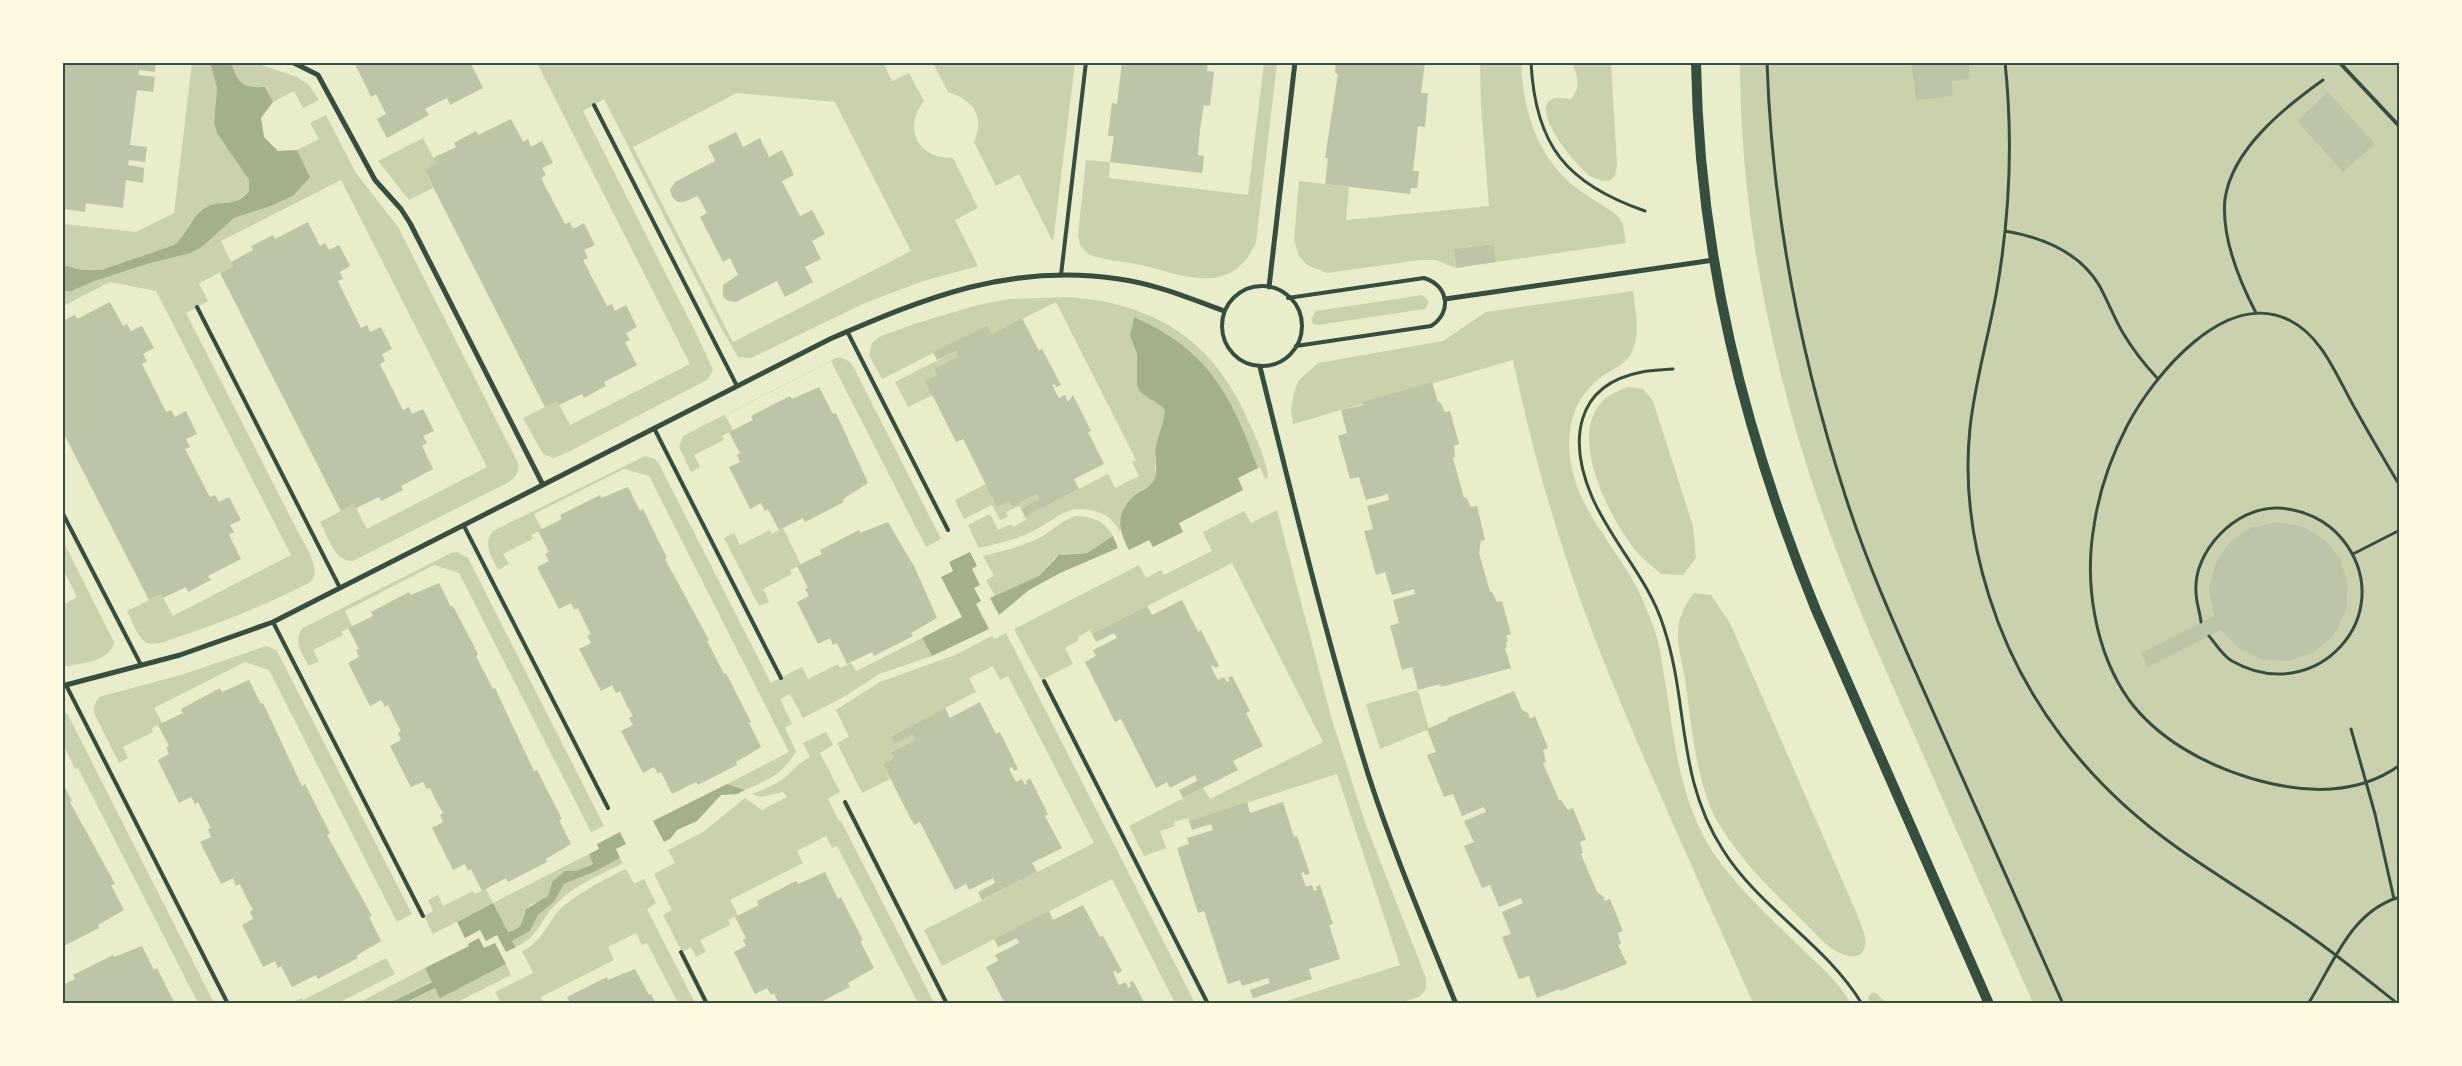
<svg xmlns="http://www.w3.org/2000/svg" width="2462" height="1066" font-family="'DejaVu Sans',sans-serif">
	<rect width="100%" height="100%" fill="#e9edc9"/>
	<path fill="#cad2ad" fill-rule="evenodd" d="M883,62l9,19 17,-8 15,28c-22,27 -6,58 29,57l25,50 -23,12 23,46 -58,16 -55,21 -114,55 -13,-1 -19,-33 -115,-225 -21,12 114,224 16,35 -6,10 -139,72 -14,6 -11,-4 -20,-36 34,-17 13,24 120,-61 -153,-301zM737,93l98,9 76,149 -178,91 -100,-195z
		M192,63h18l7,25 -3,35 35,57v11l-13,11 -36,10 -19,27 -7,6 -73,25h-20l-18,-5v-41l73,8 38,-19z
		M231,63h25l41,14 12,8 10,15 -16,8 -9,-17 -21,11 -8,-15c-23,1 -26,-3 -34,-24z
		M933,63h142l-22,179 -34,-68 -23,12 -22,-44c11,-25 0,-42 -26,-50z
		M1264,63h13l-21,179c-24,55 -70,34 -115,23 -18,-4 -36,-4 -53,-11l-8,-9 -2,-10 8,-75 24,2 -1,16 139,17z
		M1480,63h41c2,46 15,92 53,123 13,11 30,19 44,30l5,8 3,19 -130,19 -2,-18 -40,5 2,19 -21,-8h-15l-93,13 -20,-8 -8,-9 -5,-16 5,-59 50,6 -3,33 143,-14 -8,-100z
		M1572,63h39l6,102 -2,11 -6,5c-7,0 -13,-2 -19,-5 -12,-8 -56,-61 -41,-75 7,-6 14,-2 22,-2 11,-12 6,-24 1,-36z
		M1740,63h659v940h-366c-38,-86 -77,-173 -115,-260 -33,-74 -67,-149 -94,-226 -51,-144 -84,-301 -84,-454z
		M326,115l30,58 42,54 120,236c3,17 -15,22 -27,28l-138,70c-19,1 -25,-25 -33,-39l34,-18 13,25 120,-62 -146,-287 -120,61 12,25 -34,17 9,18 -22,12 112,219c7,14 26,39 11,51 -41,21 -83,38 -128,53 -9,3 -24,10 -33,7 -10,-3 -16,-23 -21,-32l34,-17 12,22 118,-61 -135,-264 -46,-9 -47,24v-15h8l24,-10 52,-17 44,-11 11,-6 32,-29 37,-12 39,-29 -13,-27 22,-11 -9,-16z
		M423,138l13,25 -12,6 9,19 -24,12 -31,-39z
		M1633,291c2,19 8,43 -1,61 -5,11 -18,17 -28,23 -28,19 -38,50 -34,83 6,51 46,88 68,132 6,12 11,25 16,38 7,21 9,43 13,65 8,55 15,113 47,161 25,36 59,66 90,97 17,16 36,32 46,52h-97c-53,-120 -110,-241 -158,-364 -35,-90 -62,-184 -82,-279l-220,64 -2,-15 4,-20 4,-9 19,-17 125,-22 43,-29z
		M1423,295l6,7 -4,7 -107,16 -5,-1 -2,-5 5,-8z
		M1069,297c89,7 147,45 182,130 7,15 15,33 17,50l-3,2 -5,-12 -2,1c-27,-72 -50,-119 -124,-151l-4,19 7,18v31l27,23v13l-8,25 -1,30 -3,8 -15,9 -13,14 -4,25c-6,-11 -11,-16 -22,-20 -32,-10 -41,8 -67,20 -16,8 -34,12 -52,16l-11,-23 22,-11 8,16 13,-6 2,3 13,-7 -1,-3 83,-43 7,14 24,-12 -7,-14 4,-2 -80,-158 -64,32 -4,-9 -106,54 -13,-24 3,-12 7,-6 35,-13 64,-19 31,-6z
		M956,351l2,5 -24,13 3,6 -11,6 7,14 -25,12 -13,-25z
		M838,357l11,4 4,5 88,173 -15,8 -95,-186 -106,54 8,15 -11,6 2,4 -30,15 6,12 -9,5 -12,-25 4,-11z
		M1629,387l14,2 10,12 40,125 3,32 -13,17 -22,-1c-8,-7 -18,-15 -25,-23 -25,-31 -67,-110 -36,-147 7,-9 18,-13 29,-17z
		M645,456l10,3 4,5 112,219 31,-16 6,12 30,-15 2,4 11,-5 5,8 66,-33 10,18 -53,18 -32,21 -44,23 -13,-24 -10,5 12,25 -7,4 11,23c-13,24 -27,28 -51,39l-18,-6 62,-32 -140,-276 -25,-7 -90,45 8,16 -11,5 2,4 -30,15 6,10 -11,6c-6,-13 -16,-26 -5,-39z
		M986,484l23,17 3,6 24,-13 3,5 -18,10 -2,-3 -13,6 2,5 -8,3 -8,-15 -28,14 -9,-19z
		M1277,510l55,210 34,105 60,153c0,7 1,12 -5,17 -21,16 -112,8 -141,8l120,-38 -63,-191 -148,47 -1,-3 -14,4 1,4 -15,5 6,17 -22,8 -15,-30 74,-38 7,11 113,-57 -91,-179 -140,71 -2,-4 -12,7 1,3 -14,8 8,16 -32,16 -27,-51 125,-64 7,13 15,-8 3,5 48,-24 -9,-19 41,-21 7,12z
		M1076,516c17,0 29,6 37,20l-26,17 -24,1 -8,4 -16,18 -44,20 -9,-16 8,-4 -11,-20c21,-5 41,-10 60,-20 11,-7 21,-17 33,-20z
		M783,528l18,37 -11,5 2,4 -29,15 6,13 -10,4 -35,-68 10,-5 6,12 30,-15 2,4z
		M62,539l52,103c-4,21 -35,21 -51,25v-62l14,-8 -14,-28z
		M457,552l11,6 136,268 -13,6 -132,-259 -25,-8 -89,46 7,15 -11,6 2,3 -30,15 6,11 -10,5c-7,-13 -17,-25 -6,-38l148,-75z
		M1694,593l17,2 19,28 127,291c4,13 15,30 3,41 -22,7 -42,-19 -56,-33 -33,-32 -65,-63 -88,-103 -20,-38 -25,-98 -31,-140 -3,-15 -7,-31 -7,-45 0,-17 7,-29 16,-41z
		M1006,633l189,370h-20l-63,-124 -170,87 -18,-36 170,-87 -86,-167 -8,4 -7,-14 -24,12 7,14 -85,44 4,8 18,-9 2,5 -24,12 3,6 -11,6 7,15 -28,14 -25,-50 12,-6 -13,-27 44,-28 75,-27 37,-19 2,3z
		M266,646l10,4 3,5 133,259 -15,8 -128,-252 -24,-8 -91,46 8,15 -10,5 1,4 -30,15 5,11 -9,5 -25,-50v-7l5,-9 85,-23z
		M1418,690l11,39 -49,20 -14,-45z
		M62,710l6,5 146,288h-16l-120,-235 -3,1 -12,-25z
		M826,732l7,13 -13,8 20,39 -12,7 11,22h2l93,182h-16l-81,-157 -5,2 -6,-12 -29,15 6,12 -73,37 8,15 -10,5 2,5 -30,15 6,12 -10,5 -5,-10 -9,5 -19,-37 9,-5 -18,-36 21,-11 -7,-13 35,-18 42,-34 17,12 25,-13 -4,-5 -22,5 -9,-3c13,-5 26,-10 36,-19 8,-8 12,-13 22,-18l-7,-14z
		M589,854l5,9 -18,8 -12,1 -13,12 -3,12c-6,6 -17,6 -22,13 -8,11 3,19 -18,24l-15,-30 -60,31 -9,-18 9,-5 -5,-11 10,-5 5,11 30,-15 2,3 11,-5 7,14z
		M620,858l3,5c-23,12 -48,22 -66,40 -17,16 -17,33 -41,44l-4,-6 18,-10 8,-16 16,-13 10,-18 32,-13z
		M626,869l8,15 10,-5 12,24 -9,6 48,94h-17l-31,-60 -5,2 -6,-12 -28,14 6,13 -73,37 3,6h-43l-6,-11 38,-19 -11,-22c22,-9 26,-33 44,-47 18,-14 39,-25 60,-35z
		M386,958l9,16 -57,29h-48l12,-5 1,2z
		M506,964l5,11 -56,28 -50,1 30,-16 6,9z
		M425,968l7,13 -43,22 -33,1z
		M1871,993h5l11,10h-18l-1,-6z"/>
	<path fill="#a3b18a" d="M210,63h21c8,21 11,25 34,24l8,15 -12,16 3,19 14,14 19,-1 13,27 -16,18 -23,11 -37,12 -32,29 -11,6 -44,11 -52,17 -24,10h-8v-26l18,5h20l73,-25c13,-10 18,-29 31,-37 16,-10 29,2 44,-17v-11l-32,-47 -3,-10 3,-35z
		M1134,317c75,33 97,78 124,151l-20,10 5,12 -64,33 4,9 -30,15 -4,-7 -20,10c-11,-21 -14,-37 6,-55 5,-4 12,-6 16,-11 9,-9 3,-27 5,-38 2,-13 10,-24 8,-38l-24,-16 -3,-7v-31l-7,-18z
		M1113,536l5,12 -58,25 -31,17 -30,25 -9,-17 49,-22 20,-21 28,-2z
		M970,552l7,14 -5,3 8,16 -6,3 7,13 -5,3 13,25 -57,27 -10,-18 40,-21 -21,-40 12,-6 -4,-9z
		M727,784l18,6 -8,4 -16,1 -24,26 -20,9 -7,9 -6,3 -11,-21z
		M620,832l6,12 -10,5 4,9 -24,13 -32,13 -10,18 -16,13 -8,16 -18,10 4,6 -10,5 -9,-17 -11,6 -6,-11 -15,8 -8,-16 36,-19 15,29c16,-3 13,-11 18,-23l22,-13 4,-14 13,-11h11l17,-7 -4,-10 10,-5 -2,-5z
		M479,938l5,10 11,-5 11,21 -66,34 -5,-10 -30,15h-16l43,-21 -7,-14 44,-22 -1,-2z"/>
	<path fill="#bcc5a7" d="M62,62h94l-1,10 -16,-2v5l16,2 -2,15 -16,-2 -7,55 17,2 -2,15 -16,-2 -1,5 16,3 -1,15 -17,-3 -3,28 -37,-5 -1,9 -21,-3 1,-8h-3z
		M354,62h116l13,26 -33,17 -3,-7 -22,11 4,6 -42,23 -10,-19 9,-5 -10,-20 -5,3z
		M1122,62h86l-1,9 7,1 -4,34 -6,-1 -4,25 -2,25 6,1 -2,17 -92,-11 4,-26h-6l4,-33 5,1z
		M1336,62h89l-4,31h7l-3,34 -7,-1 -5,45h6l-2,17h-6l-1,6 -85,-10 3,-26h-3l13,-84 -3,-1z
		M1911,62h58l1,17 -18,2 1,15 -37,4z
		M2328,92l47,52 -32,28 -46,-51z
		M511,119l12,23 5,-3 3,8 11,-6 11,22 -11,5 4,7 -5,3 24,46 5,-2 3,7 11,-6 11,22 -11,5 4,8 -5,2 24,46 5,-2 3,7 11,-6 11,22 -11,6 4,7 -5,2 12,23 -33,17 2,4 -22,12 -2,-4 -23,11 -2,-4 -12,6 -121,-238 12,-6 -3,-5 23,-11 -2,-4 22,-12 2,4z
		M736,132l7,15 17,-9 9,19 13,-7 12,25 -12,6 18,35 12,-6 13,24 -13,7 9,18 -16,8 8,15 -28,15 -8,-16 -41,21 -10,-2 -3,-4v-11l15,-10 -8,-17 -7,4 -23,-45 7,-4 -9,-17 -15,6h-5l-6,-5 -2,-7 5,-8 40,-21 -7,-15z
		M308,222l12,24 5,-3 4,7 10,-5 11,21 -10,6 3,7 -5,2 23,47 6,-3 3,7 11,-5 11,22 -10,5 3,7 -5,3 23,46 6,-3 3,7 11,-5 11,22 -11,5 4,7 -5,3 11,23 -32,17 2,4 -22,11 -2,-4 -23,11 -2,-4 -13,7 -121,-238 13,-7 -2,-4 22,-12 -2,-4 22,-11 2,4z
		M1494,244l2,18 -40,6 -2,-19z
		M110,302l13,24 4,-2 4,7 11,-5 12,22 -11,6 4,7 -5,3 24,48 5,-2 4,7 11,-6 11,23 -11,5 4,8 -5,2 25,48 5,-2 4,7 10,-5 12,23 -11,5 4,7 -5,3 12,24 -33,17 3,4 -23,12 -2,-5 -23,11 -2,-4 -12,6 -87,-170v-109l13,-6 2,4z
		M1022,318l17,33 3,-2 19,36 -5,2 -1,-3 -3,1 7,13 6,-3 3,7 5,-7 18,36 -3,1 16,32 -30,15 5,10 -54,28 -4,-8 18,-10 -3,-5 -24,13 -3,-6 -12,6 -34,-68 -7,3 -31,-61 12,-6 -3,-6 24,-13 -2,-5 -19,9 -4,-8 55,-27 4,9z
		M1432,382l6,20h2l5,10 5,-1 9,33 -5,2 1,11 -2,1 11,40 2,-1 5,10 6,-1 8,34 -4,1 -2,12 11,39h2l5,10 5,-1 9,33 -5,2 2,5 -2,1 1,5 -2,1 6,20 -70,19 -1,-3 -22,6 -6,-23 -10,3 -12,-44 9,-3 -6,-23 22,-6 -1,-5 -22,6 -7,-23 -9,3 -12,-44 9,-2 -6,-23 22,-6 -1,-6 -22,6 -7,-23 -9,2 -12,-43 9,-3 -6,-23 22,-5 -1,-3z
		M819,387l14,27 3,-1 32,70 -25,16 1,3 -39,20 -2,-4 -24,12 -11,-21 -3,2 -4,-8 -11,6 -21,-42 11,-5 -3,-7 3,-2 -11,-21 24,-12 -2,-4 39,-20 2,3z
		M628,487l12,24 3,-2 24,49 -2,1 44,81 -2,1 17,33 2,-1 25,49 -2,1 12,24 -25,15 1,3 -39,20 -2,-3 -24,12 -11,-22 -3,2 -4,-7 -11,6 -22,-42 12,-6 -4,-7 4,-2 -7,-12 -6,-13 -4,2 -4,-8 -11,6 -22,-42 12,-6 -4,-7 4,-2 -7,-13 -6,-13 -4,2 -3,-7 -12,6 -22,-42 12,-6 -4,-7 4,-2 -11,-21 24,-12 -2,-4 40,-20 1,3z
		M888,522l27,46 22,50 -26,15 2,3 -39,20 -2,-4 -25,12 -10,-21 -4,2 -3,-7 -12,6 -21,-42 12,-6 -4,-7 3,-1 -11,-22 25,-12 -2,-4 39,-20 1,3z
		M2277,522l25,4 22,13 17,21 7,26 -2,25 -12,24 -20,17 -25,9 -26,-1 -23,-11 -19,-19 -73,37 -7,-14 73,-37 -5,-27 6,-25 14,-21 21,-15z
		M439,583l12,24 2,-1 25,48 -2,2 17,33 2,-1 39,83 3,-1 25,49 -3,1 12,24 -25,15 1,3 -39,20 -2,-4 -24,13 -11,-22 -3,2 -3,-7 -12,6 -21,-42 11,-6 -3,-7 3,-2 -7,-12 -6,-13 -3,1 -4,-7 -12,5 -21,-41 11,-6 -3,-7 3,-2 -7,-13 -6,-13 -3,2 -4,-7 -11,6 -22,-43 11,-6 -3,-7 3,-1 -11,-21 25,-12 -2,-4 38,-20 2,3z
		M1182,600l16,32 3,-2 18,36 -4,2 -2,-3 -2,2 7,13 6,-3 3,5 2,-1 -1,-3 4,-2 18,35 -4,2 17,33 -30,15 5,9 -55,28 -4,-8 18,-9 -2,-6 -25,13 -3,-6 -11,6 -35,-69 -6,3 -30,-60 11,-6 -3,-6 24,-12 -3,-5 -18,9 -4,-8 55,-28 5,9z
		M249,680l12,24 2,-1 39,83 3,-2 25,49 -3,2 45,81 -3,1 12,24 -25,15 2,2 -40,21 -2,-4 -24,12 -11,-21 -3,2 -3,-7 -12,6 -21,-42 11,-6 -3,-7 3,-2 -7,-13 -6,-13 -4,2 -3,-8 -12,6 -21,-42 11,-5 -3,-8 3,-1 -13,-26 -3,2 -4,-7 -12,6 -21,-43 11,-6 -3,-7 3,-1 -11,-21 25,-12 -2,-4 39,-21 2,4z
		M1514,691l8,19 6,3 2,6 5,-3 13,32 -5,2 3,12 -3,1 16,37h2l7,10 5,-2 13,32 -6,2 3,11 -2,1 16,38 6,4 2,5 5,-2 13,32 -5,2 3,11 -3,1 9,19 -67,27 -1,-2 -22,9 -8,-22 -10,3 -17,-42 9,-3 -9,-22 21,-9 -2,-5 -22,9 -9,-22 -8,3 -18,-42 10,-4 -10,-21 22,-9 -2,-5 -22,9 -9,-22 -9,3 -17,-42 9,-3 -9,-23 21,-9 -1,-2z
		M980,702l16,32 4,-2 18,37 -4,2 -2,-4 -3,2 7,13 6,-3 3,6 2,-1 -1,-3 4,-3 18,36 -3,2 17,32 -30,15 5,9 -55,28 -4,-8 17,-9 -2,-5 -24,12 -3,-6 -11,6 -35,-68 -6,3 -31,-61 11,-6 -3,-6 24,-12 -2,-5 -18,9 -4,-8 54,-28 5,10z
		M62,782l10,19 -2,1 45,82 -4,1 13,25 -26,15 1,3 -37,19z
		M1247,802l3,11 33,-11 11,35 3,-1 13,38 -5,1 -1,-3 -3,1 5,14 6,-2 2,6 3,-1 -1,-3 4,-2 13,39 -4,1 11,34 -31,10 3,10 -59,19 -3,-8 20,-7 -2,-5 -26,8 -2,-6 -12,4 -24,-73 -6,2 -21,-65 12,-4 -2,-6 26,-8 -2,-6 -19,6 -3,-9z
		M825,872l13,27 3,-2 11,22 11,21 -3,1 14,27 -26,15 2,4 -33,17h-38l-5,-11 -3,2 -4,-7 -12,6 -21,-42 12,-6 -3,-6 3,-2 -11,-21 24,-12 -2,-4 39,-20 2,3z
		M1083,905l17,32 3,-1 19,35 -5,3 -1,-3 -3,1 6,13 7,-3 2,6 3,-2 -2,-3 4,-2 12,23h-140l-19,-37 12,-6 -3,-6 24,-12 -2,-5 -19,9 -4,-8 55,-28 4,9z
		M142,946l12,24 3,-2 18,36h-113v-19l13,-6 -2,-4 40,-20 1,2z
		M635,969l14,26 2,-1 5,10h-91l4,-3 -2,-4 40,-20 1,3z"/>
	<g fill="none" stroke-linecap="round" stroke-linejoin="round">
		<path stroke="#344e41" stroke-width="3" d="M1531,62c4,84 36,122 114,149
			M1767,62c5,150 33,294 79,436 25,78 60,152 93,227 41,93 82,186 124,279
			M2005,62c8,76 5,152 -8,227 -8,46 -22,92 -27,139 -6,57 2,114 19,168 32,103 99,188 186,250 39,28 80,52 119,79 36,24 70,52 104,79
			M2005,231c36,6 74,21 94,54 9,16 15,33 24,48 10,17 22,32 35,46
			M2256,313c-17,-33 -35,-76 -31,-114 7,-50 60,-92 98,-119
			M1673,369c-10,1 -21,1 -31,3 -69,13 -73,71 -50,125 20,46 57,82 72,131 25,76 12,149 59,222 37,59 103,94 139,154
			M2400,486c-15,-25 -29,-49 -43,-74 -19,-32 -33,-75 -68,-92 -64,-32 -136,56 -162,106 -16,31 -28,65 -33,100 -10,57 1,126 35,174 29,39 75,64 121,78 50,15 106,19 150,-13
			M2353,554l47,-24
			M2201,622c-1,-10 -5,-20 -5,-30 -3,-41 40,-85 81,-84 26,1 50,12 66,32 58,74 -27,169 -111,121 -9,-5 -16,-17 -23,-25
			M2351,729l24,85 19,85
			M2308,1004c25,-39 42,-93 92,-107"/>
		<path stroke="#344e41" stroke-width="4" d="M2339,62l61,65
			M594,105l143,281
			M1061,275l25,-213
			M1222 326a40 40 0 1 1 80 0a40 40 0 1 1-80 0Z
			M1288,298l136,-20c24,7 29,34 7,48l-135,20
			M197,307l143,281
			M847,331l101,199
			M654,428l127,250
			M62,512l79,153
			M464,526l144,282
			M273,622l150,294
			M1044,681l164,323
			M66,685l162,319
			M845,802l102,202
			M681,952l26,52"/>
		<path stroke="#344e41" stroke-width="5" d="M292,62l26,13 57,105 26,29 9,14 133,262
			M1269,287l26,-225
			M1445,299l269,-39
			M1260,367c34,137 67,275 109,410 25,77 57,152 87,227
			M62,686l118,-31 93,-33 557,-283c97,-42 180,-76 289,-60 36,5 70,19 105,32"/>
		<path stroke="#344e41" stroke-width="10" d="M1696,62c3,193 48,371 120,548l173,394"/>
	</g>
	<rect width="2462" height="1066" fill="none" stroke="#fefae0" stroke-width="128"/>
	<rect x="64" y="64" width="2334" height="938" fill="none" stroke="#344e41" stroke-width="2"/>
</svg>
